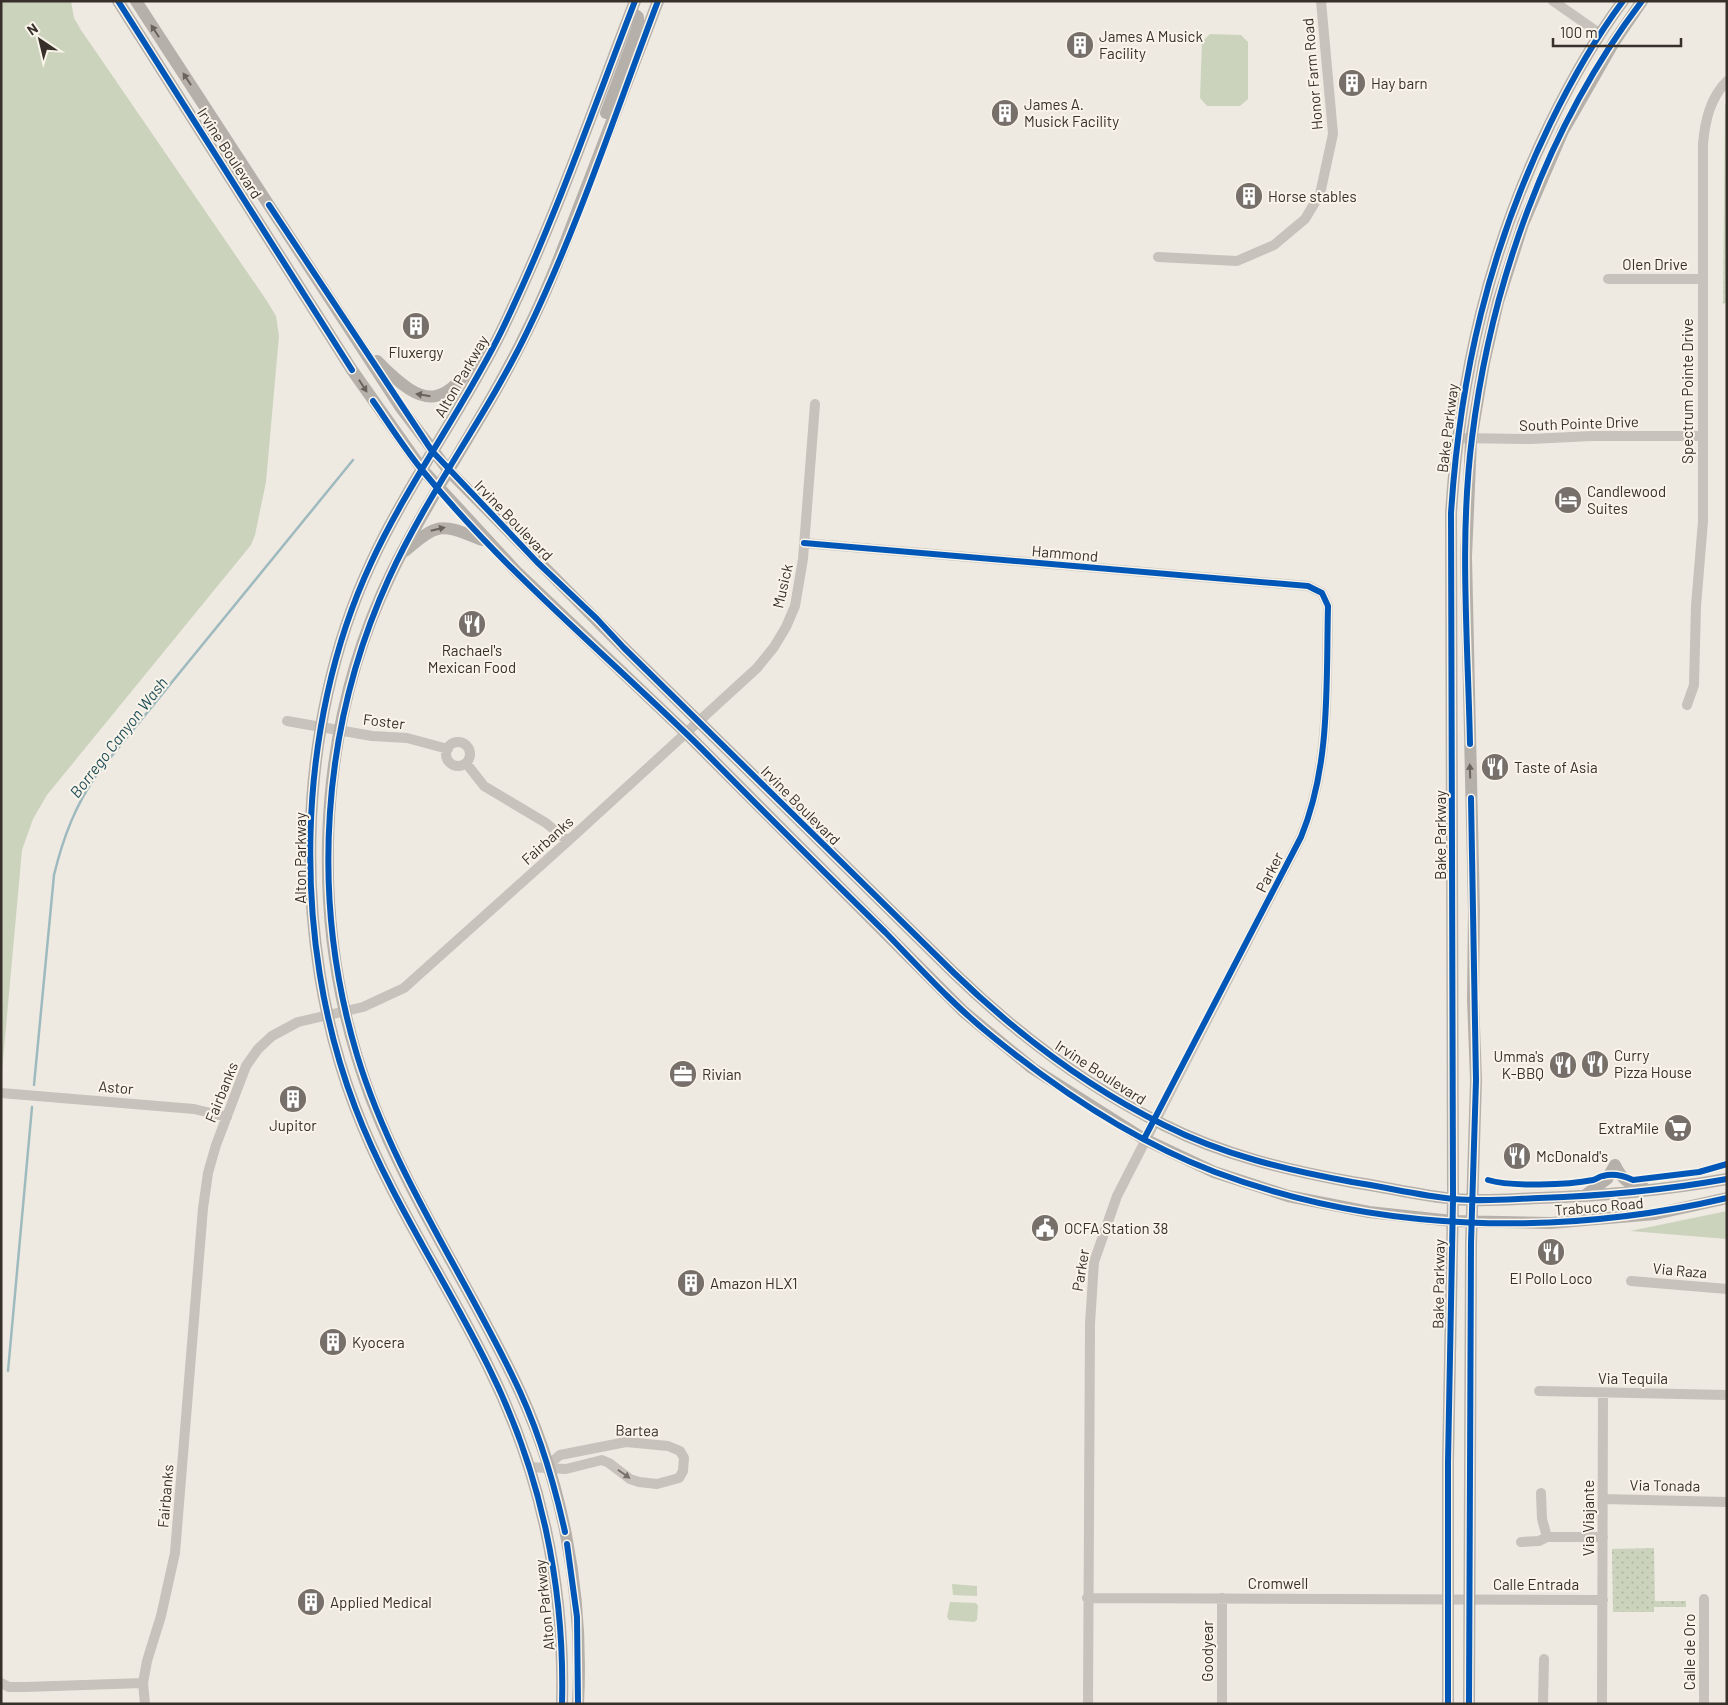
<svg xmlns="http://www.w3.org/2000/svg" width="1728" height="1705" font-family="Barlow,sans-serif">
	<defs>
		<pattern id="park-dots" width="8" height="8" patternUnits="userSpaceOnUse" patternTransform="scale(1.25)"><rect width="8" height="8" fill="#ccd3bd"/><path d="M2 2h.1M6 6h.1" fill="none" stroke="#b0b5a2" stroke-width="1.8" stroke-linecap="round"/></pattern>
	</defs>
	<rect width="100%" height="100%" fill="#eeeae2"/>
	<path fill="#ccd3bd" d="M1,1h70l3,17 7,12 186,271 9,15 3,20 -13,146 -11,53 -4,10 -204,250 -14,24 -11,31 -20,221z
		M1210,34l31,1 7,7v57l-8,7h-33l-7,-8 2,-56z
		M1727,1211v28l-97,-8z
		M952,1584l25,2v10l-24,-1z
		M950,1602l26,1 2,3 -1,14 -3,2 -25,-2 -2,-3z"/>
	<path fill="url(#park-dots)" d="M1727,103v199l-4,2 2,-199z
		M1654,1548l1,53h31v6h-32v5h-41l-1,-63z"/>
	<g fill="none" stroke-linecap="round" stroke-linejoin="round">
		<path stroke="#9fbabe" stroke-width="2.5" d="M34,1085l20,-210c9,-37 21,-69 43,-101l256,-314
			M8,1371l24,-264"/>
		<path stroke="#c7c2bb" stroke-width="10" d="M1553,1l46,32
			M1158,257l79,4 37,-16 31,-26 15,-25 13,-60 -12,-133
			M1608,279h94
			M1457,438l74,1 61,-3h109
			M804,543l504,43 14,7 6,13c-2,78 3,158 -27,231l-184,359 -23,66 -4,62 -2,380
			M1687,705l7,-20 2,-79 7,-85v-377c2,-23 7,-46 24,-63
			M287,721l85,15 35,2 41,11
			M446 754a12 12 0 1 1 24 0a12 12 0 1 1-24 0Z
			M466,763l18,23 62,37 22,18
			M1,1093l193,16 33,8
			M1631,1281l96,8
			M1539,1391l188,4
			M529,1467l37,2 36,-9 7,3 21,16 9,3 18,2 22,-6 4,-7 1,-13 -4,-7 -12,-5 -42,-4 -66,13 -13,11
			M1541,1493l1,26 5,18h56
			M1603,1499l124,3
			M1521,1542l18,-1 8,-4
			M1087,1598l516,2
			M1704,1599v105
			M1,1683l8,4h16l118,-4
			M145,1704l-2,-21 4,-22 14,-45 14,-63 28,-345 5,-35 8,-28 30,-79 12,-17 14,-13 26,-14 65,-15 41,-19 164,-147 189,-173 17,-21 12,-20 9,-21 8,-47 12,-155
			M1222,1704v-106
			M1543,1704l1,-45
			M1602,1704l1,-311"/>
		<path stroke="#b6b0aa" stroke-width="12" d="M118,1l234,369 70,99 94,102 170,162 278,279 68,56 112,71 70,33 74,24 81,16 83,9 99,2 104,-9 72,-16
			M136,1l265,407 47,62 176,178 330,325c62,60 133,114 210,152 59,30 123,45 188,57 34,5 69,14 103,17 28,3 56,0 84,-1 63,-2 126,-8 188,-19
			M606,113l32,-86v-10l-7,-5
			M377,361c50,51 67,47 106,-11
			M405,551c35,-30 36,-27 77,-11
			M1615,1165c7,15 14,19 29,23
			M1584,1196l23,-17 8,-14
			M562,1704c3,-117 -21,-232 -73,-336 -43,-88 -99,-169 -134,-261 -64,-167 -60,-381 16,-544 37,-80 91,-152 130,-231 52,-107 91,-220 134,-331
			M578,1704c6,-113 -16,-228 -66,-329 -45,-93 -104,-180 -141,-277 -63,-167 -58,-364 21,-526 40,-82 94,-156 134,-239 25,-49 43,-101 63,-152 23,-60 46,-120 69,-180
			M1448,1704v-242l5,-263 -2,-686c9,-138 38,-264 99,-389 21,-43 44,-84 73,-123
			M1469,1704l2,-461 5,-163 -3,-81 1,-89 -8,-353 5,-117 13,-77 14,-61 25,-78 40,-93 51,-89 28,-41"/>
		<defs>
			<path id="cycleway" d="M118,1l234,369
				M269,205l163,246 105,111 60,57 27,29 330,325c62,60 133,114 210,152 59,30 123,45 188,57 34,5 69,14 103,17 28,3 56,0 84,-1 63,-2 126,-8 188,-19
				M373,401c16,23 31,47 49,69 83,102 186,186 279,278 61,62 122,123 184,184 35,36 69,74 108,105 65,53 143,105 222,135 162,61 344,65 512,26
				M804,543l504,43 14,7 6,13c-2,78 3,158 -27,231l-157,302
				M1470,744c-2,-101 -11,-205 2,-306 19,-155 75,-312 170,-437
				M1488,1180c23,7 80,5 105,0 4,-1 7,-4 10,-4 11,-3 21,0 30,4l66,-8 28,-8
				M565,1532c-12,-54 -28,-107 -53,-157 -52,-107 -120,-205 -155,-320 -47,-157 -36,-328 32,-477 39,-86 97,-161 138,-246 51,-105 89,-221 131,-331
				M567,1544l10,73 1,87
				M562,1704c3,-117 -21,-232 -73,-336 -43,-88 -99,-169 -134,-261 -64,-167 -60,-381 16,-544 37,-80 91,-152 130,-231 52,-107 91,-220 134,-331
				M1448,1704v-242l5,-263 -2,-686c9,-138 38,-264 99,-389 21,-43 44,-84 73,-123
				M1469,1704l2,-461 5,-163 -5,-282"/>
		</defs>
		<use href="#cycleway" stroke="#f9f4ea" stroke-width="9"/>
		<use href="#cycleway" stroke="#0057b8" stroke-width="6"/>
	</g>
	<defs><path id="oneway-solid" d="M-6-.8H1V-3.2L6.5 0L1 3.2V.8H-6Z" transform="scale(1.25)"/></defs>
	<g fill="#6a635d">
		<use href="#oneway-solid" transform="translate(155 31) rotate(-123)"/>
		<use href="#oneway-solid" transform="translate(187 79) rotate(-123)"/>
		<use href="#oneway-solid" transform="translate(363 386) rotate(57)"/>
		<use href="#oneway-solid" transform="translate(423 395) rotate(-171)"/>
		<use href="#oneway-solid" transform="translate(438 529) rotate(-13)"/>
		<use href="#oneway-solid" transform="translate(1470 771) rotate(-92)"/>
	</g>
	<use fill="#78716b" href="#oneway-solid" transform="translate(624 1474) rotate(35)"/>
	<defs>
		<symbol id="building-disc" viewBox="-11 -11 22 22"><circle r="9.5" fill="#77706a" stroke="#f9f4ea"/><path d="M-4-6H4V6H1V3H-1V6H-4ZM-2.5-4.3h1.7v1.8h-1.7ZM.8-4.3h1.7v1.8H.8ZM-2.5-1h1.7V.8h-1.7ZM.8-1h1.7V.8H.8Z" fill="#fff"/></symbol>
		<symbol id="hotel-disc" viewBox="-11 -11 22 22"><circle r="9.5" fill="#77706a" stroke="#f9f4ea"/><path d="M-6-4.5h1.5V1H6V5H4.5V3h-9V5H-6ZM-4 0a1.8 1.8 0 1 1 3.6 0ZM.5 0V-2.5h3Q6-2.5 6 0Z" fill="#fff"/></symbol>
		<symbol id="restaurant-disc" viewBox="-11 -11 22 22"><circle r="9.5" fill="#77706a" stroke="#f9f4ea"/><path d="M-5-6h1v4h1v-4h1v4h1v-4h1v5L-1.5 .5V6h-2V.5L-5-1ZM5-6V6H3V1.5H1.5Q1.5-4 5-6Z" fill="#fff"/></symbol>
		<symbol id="office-disc" viewBox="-11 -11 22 22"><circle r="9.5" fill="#77706a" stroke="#f9f4ea"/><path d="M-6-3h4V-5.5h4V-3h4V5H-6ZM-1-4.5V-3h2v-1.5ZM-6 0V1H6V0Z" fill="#fff"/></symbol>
		<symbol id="supermarket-disc" viewBox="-11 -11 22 22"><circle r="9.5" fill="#77706a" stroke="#f9f4ea"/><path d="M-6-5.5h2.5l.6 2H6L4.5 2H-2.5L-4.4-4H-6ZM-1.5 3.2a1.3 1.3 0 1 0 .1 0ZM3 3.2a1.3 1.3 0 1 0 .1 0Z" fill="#fff"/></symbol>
		<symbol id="civic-disc" viewBox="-11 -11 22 22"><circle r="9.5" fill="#77706a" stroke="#f9f4ea"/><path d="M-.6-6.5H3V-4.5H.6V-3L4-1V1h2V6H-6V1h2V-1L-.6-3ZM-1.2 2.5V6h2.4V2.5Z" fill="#fff"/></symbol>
	</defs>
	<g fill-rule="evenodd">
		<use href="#building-disc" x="1064" y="29" width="32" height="32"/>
		<use href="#building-disc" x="1336" y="67" width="32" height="32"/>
		<use href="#building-disc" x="989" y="97" width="32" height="32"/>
		<use href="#building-disc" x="1233" y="180" width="32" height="32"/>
		<use href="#building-disc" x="400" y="310" width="32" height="32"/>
		<use href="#hotel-disc" x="1552" y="484" width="32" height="32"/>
		<use href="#restaurant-disc" x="456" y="608" width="32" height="32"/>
		<use href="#restaurant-disc" x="1479" y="751" width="32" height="32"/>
		<use href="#restaurant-disc" x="1579" y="1048" width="32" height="32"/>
		<use href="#restaurant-disc" x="1547" y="1049" width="32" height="32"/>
		<use href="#office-disc" x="667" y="1058" width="32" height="32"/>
		<use href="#building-disc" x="277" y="1083" width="32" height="32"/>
		<use href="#supermarket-disc" x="1662" y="1112" width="32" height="32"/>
		<use href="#restaurant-disc" x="1501" y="1140" width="32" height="32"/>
		<use href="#civic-disc" x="1029" y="1212" width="32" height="32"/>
		<use href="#restaurant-disc" x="1535" y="1236" width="32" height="32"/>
		<use href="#building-disc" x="675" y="1267" width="32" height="32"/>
		<use href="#building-disc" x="317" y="1326" width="32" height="32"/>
		<use href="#building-disc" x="295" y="1586" width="32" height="32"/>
	</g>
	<g text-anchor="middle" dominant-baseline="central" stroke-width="4" stroke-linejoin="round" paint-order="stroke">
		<g font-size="15" fill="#372f29" stroke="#f9f4ea" text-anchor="start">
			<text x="1099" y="36">James A Musick<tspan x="1099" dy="17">Facility</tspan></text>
			<text x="1371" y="83">Hay barn</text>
			<text x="1024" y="104">James A.<tspan x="1024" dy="17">Musick Facility</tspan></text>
			<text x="1268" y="196">Horse stables</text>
			<text x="416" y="352" text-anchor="middle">Fluxergy</text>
			<text x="1587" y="491">Candlewood<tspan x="1587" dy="17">Suites</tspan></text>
			<text x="472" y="650" text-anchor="middle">Rachael's<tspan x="472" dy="17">Mexican Food</tspan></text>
			<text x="1514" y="767">Taste of Asia</text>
			<text x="1614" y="1055">Curry<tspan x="1614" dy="17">Pizza House</tspan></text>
			<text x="1544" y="1056" text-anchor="end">Umma's<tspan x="1544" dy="17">K-BBQ</tspan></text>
			<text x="702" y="1074">Rivian</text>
			<text x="293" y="1125" text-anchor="middle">Jupitor</text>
			<text x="1659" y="1128" text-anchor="end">ExtraMile</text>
			<text x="1536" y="1156">McDonald's</text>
			<text x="1064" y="1228">OCFA Station 38</text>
			<text x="1551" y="1278" text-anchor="middle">El Pollo Loco</text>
			<text x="710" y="1283">Amazon HLX1</text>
			<text x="352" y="1342">Kyocera</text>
			<text x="330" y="1602">Applied Medical</text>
		</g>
		<g font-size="15" fill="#372f29" stroke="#f9f4ea">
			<text transform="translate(1312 74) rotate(-95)">Honor Farm Road</text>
			<text transform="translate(230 153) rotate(57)">Irvine Boulevard</text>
			<text x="1655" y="264">Olen Drive</text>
			<text transform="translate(461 376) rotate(-60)">Alton Parkway</text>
			<text transform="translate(1687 391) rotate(-90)">Spectrum Pointe Drive</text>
			<text transform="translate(1579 423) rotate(-2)">South Pointe Drive</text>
			<text transform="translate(1447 428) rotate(-83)">Bake Parkway</text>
			<text transform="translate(514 520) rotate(46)">Irvine Boulevard</text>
			<text transform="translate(1065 553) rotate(5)">Hammond</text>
			<text transform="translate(782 586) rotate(-77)">Musick</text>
			<text transform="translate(384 721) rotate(7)">Foster</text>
			<text transform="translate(801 805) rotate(45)">Irvine Boulevard</text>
			<text transform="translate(1440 835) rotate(-90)">Bake Parkway</text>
			<text transform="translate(547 840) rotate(-42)">Fairbanks</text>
			<text transform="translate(300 858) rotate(-90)">Alton Parkway</text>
			<text transform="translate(1269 872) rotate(-63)">Parker</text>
			<text transform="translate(1101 1072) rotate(33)">Irvine Boulevard</text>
			<text transform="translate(116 1087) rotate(5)">Astor</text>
			<text transform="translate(221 1092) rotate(-68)">Fairbanks</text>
			<text transform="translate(1599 1206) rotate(-5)">Trabuco Road</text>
			<text transform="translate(1080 1270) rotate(-81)">Parker</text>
			<text transform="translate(1680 1270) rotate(5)">Via Raza</text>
			<text transform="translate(1438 1284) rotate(-89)">Bake Parkway</text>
			<text x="1633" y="1378">Via Tequila</text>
			<text transform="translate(637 1430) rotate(1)">Bartea</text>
			<text transform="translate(1665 1485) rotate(1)">Via Tonada</text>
			<text transform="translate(165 1496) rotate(-85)">Fairbanks</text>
			<text transform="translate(1588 1518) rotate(-90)">Via Viajante</text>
			<text x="1278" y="1583">Cromwell</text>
			<text x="1536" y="1584">Calle Entrada</text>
			<text transform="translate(544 1605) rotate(-96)">Alton Parkway</text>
			<text transform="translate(1207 1651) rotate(-90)">Goodyear</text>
			<text transform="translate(1689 1652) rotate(-90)">Calle de Oro</text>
		</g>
		<g font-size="16" font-style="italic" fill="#1f4d58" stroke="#f9f4ea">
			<text transform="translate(118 737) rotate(-52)">Borrego Canyon Wash</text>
		</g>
	</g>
	<rect width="1728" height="1705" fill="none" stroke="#372f29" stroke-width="5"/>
	<g transform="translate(40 40) rotate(325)" stroke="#f9f4ea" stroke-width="4" paint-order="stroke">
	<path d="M0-4L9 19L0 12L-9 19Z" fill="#372f29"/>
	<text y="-8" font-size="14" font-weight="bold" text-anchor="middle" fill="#372f29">N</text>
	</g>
	<path d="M1553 38v8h128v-8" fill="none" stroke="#372f29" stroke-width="2.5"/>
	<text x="1560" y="38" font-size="15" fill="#372f29" stroke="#f9f4ea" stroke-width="4" paint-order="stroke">100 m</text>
</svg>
